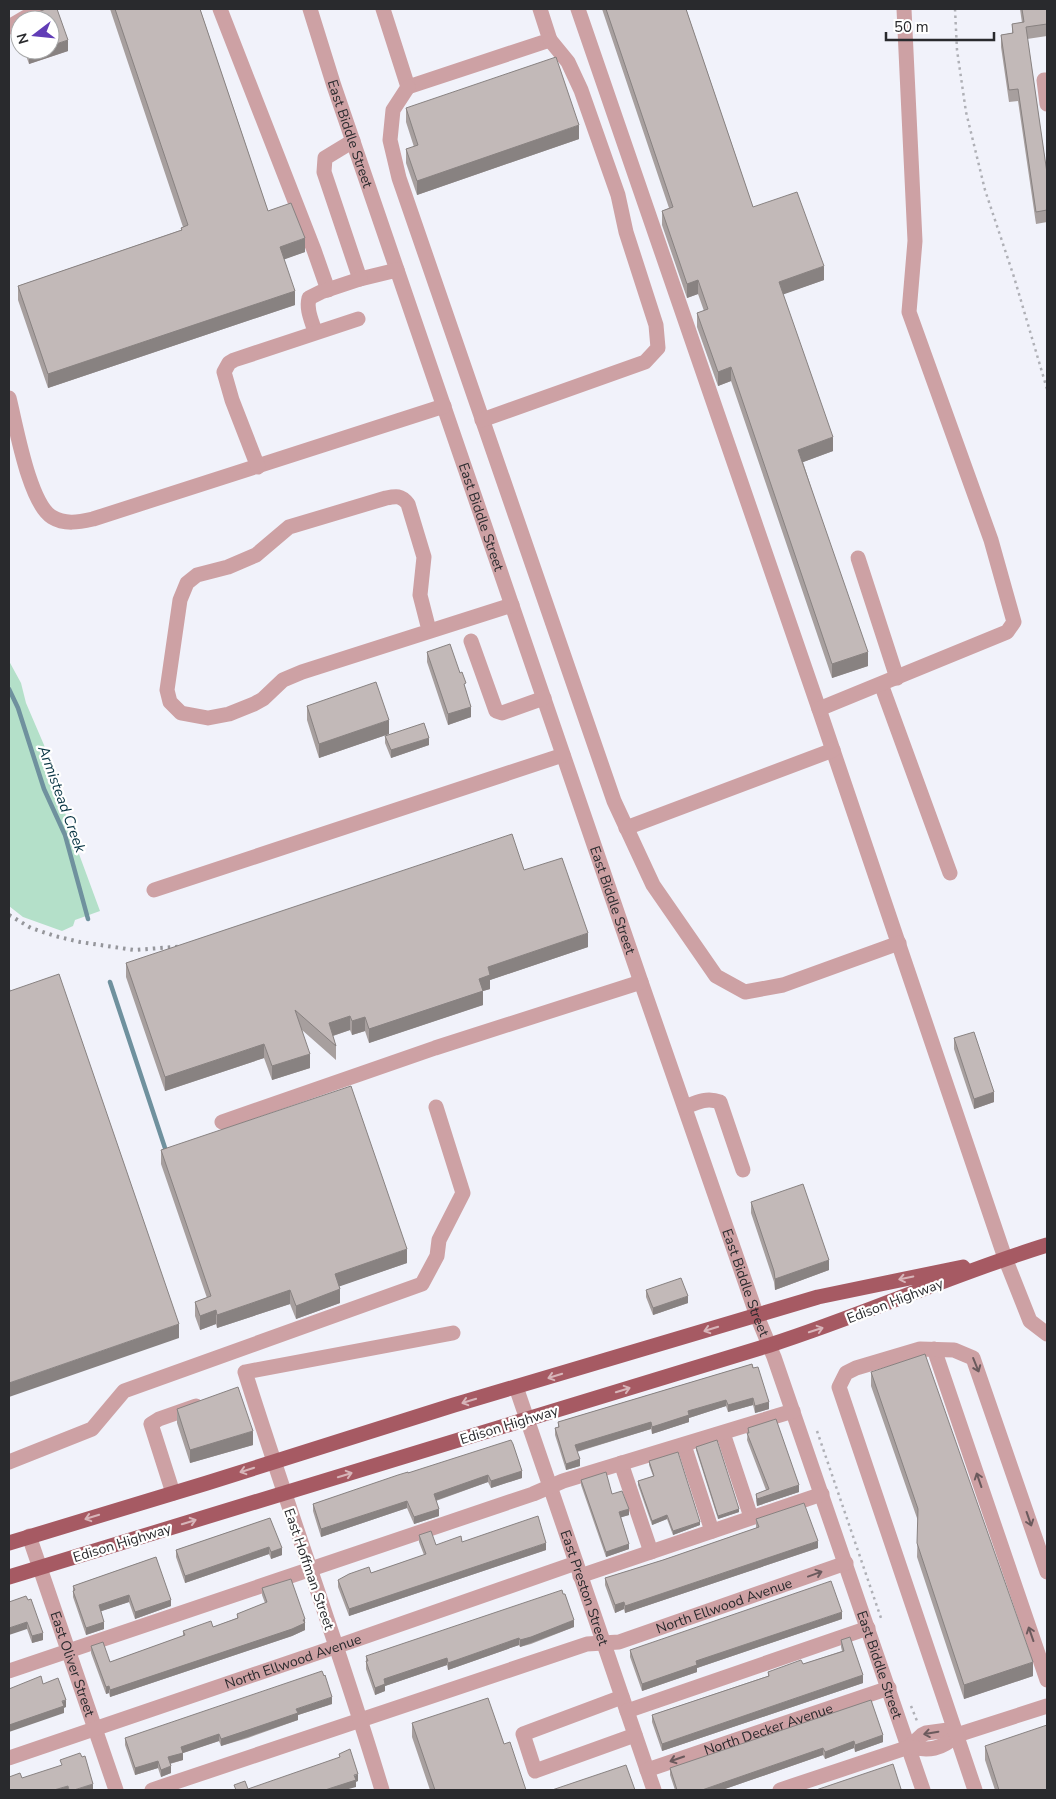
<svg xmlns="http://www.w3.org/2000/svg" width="1056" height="1799" font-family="'Nunito Sans',sans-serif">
	<rect width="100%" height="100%" fill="#f1f2fa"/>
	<path fill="#b4e0c9" d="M9,661l12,22 5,20 18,42 28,90 28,76 -25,9 -2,6 -11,5 -39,-14 -14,-11z"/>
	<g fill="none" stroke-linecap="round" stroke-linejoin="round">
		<path stroke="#6f919e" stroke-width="4.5" d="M9,689l9,19 26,81 21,46 23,84
			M110,982l55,166"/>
		<path stroke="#afb0b6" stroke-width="2.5" stroke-dasharray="2.5 4" stroke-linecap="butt" d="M955,9l2,41 9,62 19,78 29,87 33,112
			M817,1431l65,190
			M911,1706l6,15"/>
		<g stroke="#cda1a4" stroke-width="15">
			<path d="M220,9l94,241 14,40"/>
			<path id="s1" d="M310,9l24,77 307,896 116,334 17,41 149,433"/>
			<path d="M383,9l25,78 142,-47 -10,-31"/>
			<path d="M578,9l241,700 186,549 25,63 17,13"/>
			<path d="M9,27l17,-10 23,-8"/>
			<path d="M1047,80h-3l3,24"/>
			<path d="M408,87l-15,23 -3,30 9,38 215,623 39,84 63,91 29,16 38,-7 116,-42"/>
			<path d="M353,141l-28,17 -1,14 36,107 37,-9"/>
			<path d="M315,332c-3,-11 -9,-22 -6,-34l12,-6 39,-13"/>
			<path d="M9,398c7,27 20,105 43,119 13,8 27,5 41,2l351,-113"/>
			<path d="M482,420l163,-58 13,-14 -2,-23 -30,-93 -8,-37 -37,-105 -13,-28 -18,-22"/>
			<path d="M258,467l-26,-67 -8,-28 5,-9 5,-3 124,-41"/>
			<path d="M858,558l39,120"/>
			<path d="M429,630l-9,-35 4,-38 -16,-53c-7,-9 -12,-8 -22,-6l-97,29 -33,28 -28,12 -31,8 -10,8 -7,17 -13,90 3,12 11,11 27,5 21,-4 25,-10 9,-5 20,-19 19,-8 210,-67"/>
			<path d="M471,641l25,70 6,2 42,-15"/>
			<path d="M881,684l69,189"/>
			<path d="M819,709l188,-77 7,-10 -23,-82 -82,-228 6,-71 -11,-232"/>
			<path d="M626,828l207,-78"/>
			<path d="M154,890l409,-135"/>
			<path d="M685,1107c12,-5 22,-10 35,-5l23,68"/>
			<path d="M222,1122l213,-74 206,-66"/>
			<path d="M934,1349l113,331"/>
			<path id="s2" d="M516,1387l138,403"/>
			<path d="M723,1433l28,84"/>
			<path d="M684,1445l28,86"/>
			<path d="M9,1462l83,-33 32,-38 298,-107 15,-28 2,-16 24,-47 -27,-86"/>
			<path d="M621,1463l30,89"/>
			<path d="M173,1493l-22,-69 8,-5 37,-13"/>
			<path id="s3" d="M29,1536l87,254"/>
			<path d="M580,1576l242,-82"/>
			<path d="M9,1671l524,-177 30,-13 230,-70"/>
			<path d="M622,1697l-99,37 12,37 100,-36"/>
			<path d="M627,1711l241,-83"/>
			<path d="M909,1747l13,-12 4,-2 22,-3 9,5"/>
			<path id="s4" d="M9,1758l326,-111 241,-84"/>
			<path id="s5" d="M647,1770l242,-82"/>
			<path id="s6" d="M152,1790l435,-146 32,-2 227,-79"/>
			<path d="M382,1790c-42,-140 -93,-278 -137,-418l208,-39"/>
			<path d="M780,1790l129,-43c20,4 32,3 48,-12l90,-29"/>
			<path d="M975,1790l-136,-403 7,-14 10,-5 64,-19 34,1 19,8 74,214"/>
		</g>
		<path stroke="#a65a63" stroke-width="15" d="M9,1543l198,-60 247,-78 364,-108 145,-30
			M9,1577l761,-232c94,-30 183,-71 277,-100"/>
		<path stroke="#95969b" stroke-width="4" stroke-dasharray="2.5 5" stroke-linecap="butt" d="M9,915l22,13 24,8 25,6 54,8 53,-4"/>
	</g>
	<path fill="#a79f9e" d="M110,9h90l68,202 37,41 -21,7 11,46 -247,83 -30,-88v-14l163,-56v-2l2,-1z
		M602,9h84l67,198 71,73 -41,14 50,157 -30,11 65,204 -36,12 -101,-297 -13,5 -21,-59v-14l7,-2 -6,-17 -11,4 -25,-73v-14l7,-3z
		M1020,9h27v27l-20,3 20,134v49l-11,2 -18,-123 -9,1 -8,-55v-12l11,-2v-9l10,-1z
		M20,21v17l-2,-5v-11z
		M24,50h26l18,1 -39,13z
		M406,108l173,31 -162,56 -11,-32v-14l8,-2 -8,-25z
		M427,652l33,21 6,17 5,27 -23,8 -21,-63z
		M307,706l82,28 -70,24 -12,-38z
		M385,736l44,9 -38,13 -6,-15z
		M524,870l64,77 -98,33v9l-7,2v14l-114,38 -4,-12 -13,4 -2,-5 -17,6 3,10v14l-34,-30 8,38 -38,12 -8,-22 -99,33 -39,-114v-14z
		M954,1038l40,64 -20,7 -20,-60z
		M161,1150l246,113 -68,23 1,17 -44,16 -6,-15 -73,24 -1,-4 -16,6 -5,-14v-14l12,-4 -46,-134z
		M751,1202l78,68 -54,20 -1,-8 -23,-69z
		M646,1290l42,13 -35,12 -7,-18z
		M752,1364l17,45 -14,4 -2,-8 -25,7 -2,-6 -37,12v4l-37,12 -1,-5 -74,23 3,14 -14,4 -11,-35v-7l3,-1v-5z
		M871,1372l162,304 -69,23 -47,-142 1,-36 -47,-135z
		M177,1409l76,36 -63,18 -13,-40z
		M748,1428l51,64 -42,14 -1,-5v-7l10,-4 -19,-50z
		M513,1444l9,34 -31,10 -3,-6 -52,19 3,15 -25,8 -7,-16 -86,29 -8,-26v-7l95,-31z
		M696,1447l43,65 -21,7 -22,-69z
		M649,1461l51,64 -27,10 -6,-16 -15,6 -14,-40v-4l15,-5 -4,-11z
		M581,1480l31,14 17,21 -8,2 8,32 -23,8 -25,-72z
		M270,1518l12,37 -11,4 -2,-5 -84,29 -9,-26v-7z
		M756,1519l62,29 -193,65 -1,-4 -9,4 -10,-28v-7l58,-18 93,-32z
		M419,1535l17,10 26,-3 84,8 -197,66 -11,-29v-7l33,-7 53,-18 -5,-13z
		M156,1557l15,49 -36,13 -6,-17 -28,9 3,18 -18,6 -13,-38v-11z
		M262,1588l43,38v4l-13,6 -182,61 -1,-4 -3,1 -15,-41v-7l19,16 73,-26v-5l30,-4 24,-9v-4l28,-11 -3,-8z
		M9,1602l34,38 -11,3 -5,-14z
		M842,1619l-145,49v4l-55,19 -12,-34v-7z
		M574,1627l-43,17 -11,3 -1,-2 -71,25 -1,-5 -62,21v5l-10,4 -9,-26v-13z
		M841,1640l22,43 -201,68 -10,-29v-7l116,-39v-4l35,-8 39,-13 -1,-4z
		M871,1700l12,42 -28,10 -1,-4 -29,11 -2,-4 -101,35h-47l-5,-15v-7z
		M332,1704l-34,11v5l-50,18 -27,8 -2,-5 -36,12v7l-13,4 1,9 -10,4 -3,-9 -23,7 -10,-30v-7z
		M412,1723l92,21 22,46h-96l-18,-53z
		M985,1746l62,44h-52l-10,-30z"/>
	<path fill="#888281" d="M68,40v11l-39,13v-10l10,-4h11v-4z
		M579,125v14l-162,56v-14z
		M305,238v14l-25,9v-14z
		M824,266v14l-45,16v-14z
		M698,280v14l-11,4v-14z
		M295,291v14l-247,83v-14z
		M731,367v14l-13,5v-14z
		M833,437v14l-35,13v-14z
		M868,652v14l-36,12v-14z
		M471,707v10l-23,8v-11z
		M389,720v14l-70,24v-14z
		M429,738v7l-38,13v-8z
		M588,933v14l-98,33v9l-7,2v14l-114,38v-14l110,-50 9,-12z
		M350,1016v14l-21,7v-14z
		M365,1017v14l-13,4v-14z
		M264,1044v14l-99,33v-14z
		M310,1054v14l-38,12v-14z
		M994,1092v10l-20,7v-10z
		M407,1249v14l-72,25v-14z
		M829,1260v10l-54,20v-11z
		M340,1289v14l-44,16v-13z
		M290,1290v14l-73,24v-13z
		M688,1296v7l-35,12v-7z
		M216,1310v14l-16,6v-14z
		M179,1324v14l-170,59v-14z
		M753,1398v7l-25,7v-7z
		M726,1400v6l-37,12v4l-37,12v-7l36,-16z
		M769,1402v7l-14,4v-7z
		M651,1422v7l-76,23v-7z
		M253,1431v14l-63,18v-13z
		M580,1459v7l-14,4v-6z
		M522,1471v7l-31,10v-7z
		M488,1475v7l-54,19v-7z
		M799,1485v7l-42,14v-7z
		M407,1501v7l-86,29v-8z
		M439,1509v7l-25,8v-7z
		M629,1509v6l-10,3v-6z
		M739,1509v3l-21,7v-3z
		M667,1515v4l-15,6v-4z
		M700,1522v3l-27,10v-4z
		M818,1541v7l-193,65v-7z
		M546,1543v7l-197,66v-7z
		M629,1544v5l-23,8v-5z
		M269,1547v7l-84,29v-7z
		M282,1548v7l-11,4v-7z
		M129,1595v7l-30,10v-7z
		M171,1600v6l-36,13v-7z
		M624,1602v7l-9,4v-8z
		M842,1612v7l-145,49v4l-55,19v-7l54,-23z
		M305,1619v11l-13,6 -182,61v-7z
		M574,1620v7l-54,20v-7z
		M27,1622v7l-18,6v-7z
		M104,1622v7l-18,6v-7z
		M43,1633v7l-11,3v-7z
		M519,1638v7l-71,25v-7z
		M447,1658v7l-62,21v5l-10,4v-7l9,-9z
		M1033,1662v14l-69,23v-14z
		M863,1675v8l-201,68v-7z
		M109,1686v7l-3,1v-7z
		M332,1697v7l-34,11v5l-77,26v-7l75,-30z
		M66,1700v7l-2,1v5l-55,19v-7z
		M219,1734v7l-36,12v7l-15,4v-7l13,-10z
		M883,1735v7l-28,10v-7z
		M854,1741v7l-29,11v-7z
		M823,1748v7l-101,35h-20z
		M158,1761v7l-23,7v-7z
		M171,1766v7l-10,4v-7z
		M358,1774v7l-2,1v5l-11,3h-20z
		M93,1784v6h-19z
		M68,1786v4h-14z"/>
	<path fill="#c2b9b8" stroke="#888281" d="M46,9h11l11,31 -18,6v-26h-29l9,-5z
		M115,9h85l68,202 23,-8 14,35 -25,9 15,44 -247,83 -30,-88 164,-56 -1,-2 7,-3z
		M606,9h80l67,198 44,-15 27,74 -45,16 54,155 -35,13 70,202 -36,12 -101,-297 -13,5 -21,-59 11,-4 -10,-29 -11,4 -25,-73 11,-4z
		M1022,9h25v15l-21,3 21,146v37l-11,2 -18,-123 -9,1 -8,-55 12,-2 -1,-9 12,-2z
		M28,50h11l-10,4z
		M556,57l23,68 -162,56 -11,-32 12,-4 -12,-37z
		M450,644l10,29 2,-1 4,11 -2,1 7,23 -23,7 -21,-62z
		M376,682l13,38 -70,24 -12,-38z
		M424,723l5,15 -38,12 -6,-14z
		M512,834l12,36 38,-12 26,75 -100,34 2,8 -11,4 4,12 -114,38 -4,-12 -13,4 -2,-5 -21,7 7,23 -41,-36 15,44 -38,12 -8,-22 -99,33 -39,-114z
		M59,974l120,350 -170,59v-396l1,4z
		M974,1032l20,60 -20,7 -20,-61z
		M351,1086l56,163 -72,25 5,15 -44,17 -6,-16 -73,25 -1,-5 -16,6 -5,-14 16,-6 -50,-146z
		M803,1184l26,76 -54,19 -1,-8 -23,-69z
		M681,1278l7,18 -35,12 -7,-18z
		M925,1354l108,308 -69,23 -47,-142 1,-34 -47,-137z
		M752,1364l1,4 5,-1 11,35 -14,4 -2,-8 -25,7 -2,-5 -38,11 1,4 -37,12 -1,-5 -76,23 5,14 -14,5 -11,-36 4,-1 -1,-5z
		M238,1387l15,44 -63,19 -13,-41z
		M776,1419l23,66 -42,14 -1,-5 13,-5 -22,-56h2l-1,-5z
		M511,1440l2,4 9,27 -31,10 -3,-6 -54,19 5,15 -25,8 -7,-16 -86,28 -8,-25 85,-29 10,-3v1z
		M717,1440l22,69 -21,7 -22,-69z
		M678,1452l22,70 -27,9 -6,-16 -15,6 -14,-40 16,-5 -5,-15z
		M606,1472l6,22 10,-3 7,18 -10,3 10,32 -23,8 -25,-72z
		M804,1503l14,38 -193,65 -1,-4 -9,3 -10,-27 58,-18 96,-33 -3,-8z
		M538,1516l8,27 -197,66 -11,-29 11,-6 20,-7 2,6 55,-19 -7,-19 12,-4 5,14 25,-9 1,6z
		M270,1518l12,30 -11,4 -2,-5 -84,29 -9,-26z
		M156,1557l15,43 -36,12 -6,-17 -30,10 5,17 -18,6 -13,-37 2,-1 -2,-4z
		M291,1579l14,40 -2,1 2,3 -13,6 -182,61 -1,-4 -3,1 -15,-41 12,-4 7,20 75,-27 -2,-4 28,-10 2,6 25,-9 -1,-4 30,-12 -5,-14z
		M831,1581l11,31 -146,49 1,4 -55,19 -12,-34z
		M562,1590l1,4h2l9,26 -43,17 -11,3 -1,-2 -71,25 -1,-5 -63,21 1,5 -10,4 -9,-27h2l-2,-5z
		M26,1596l2,4 3,-1 12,34 -11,3 -5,-14 -18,6v-26z
		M850,1637l13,38 -201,69 -10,-29 117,-39 -1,-4 33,-12 2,4 41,-13 -3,-11z
		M322,1671l2,5 1,-1 7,22 -36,12 2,4 -50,17 -27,9 -2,-5 -38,13 2,6 -15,4 3,9 -10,4 -3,-9 -23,7 -10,-30z
		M41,1676l2,8 15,-6 8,22 -4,1 2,5 -55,19v-36z
		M488,1698l16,46 6,-2 16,48h-91l-23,-67z
		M871,1700l12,35 -28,10 -1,-4 -29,11 -2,-4 -121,42h-25l-7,-22z
		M1047,1725v65h-48l-14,-44z
		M350,1749l8,25 -4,1 2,5 -31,10h-89l-2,-5 11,-4 3,8 92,-32 -1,-3z
		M80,1753l2,4 3,-1 8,28 -19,6h-5l-1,-4 -14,4h-45v-13l11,-4 2,5 40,-13 -2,-5z
		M893,1764l8,25 -2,1h-83z
		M626,1765l9,25h-83z"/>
	<defs><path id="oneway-shaft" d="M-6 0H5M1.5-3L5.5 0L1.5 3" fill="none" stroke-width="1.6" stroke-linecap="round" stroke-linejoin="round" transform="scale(1.25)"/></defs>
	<g stroke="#d7b5b9">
		<use href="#oneway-shaft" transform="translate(906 1278) rotate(168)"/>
		<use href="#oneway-shaft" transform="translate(711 1329) rotate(163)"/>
		<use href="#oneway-shaft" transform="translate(816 1330) rotate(-18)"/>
		<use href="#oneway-shaft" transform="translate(555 1376) rotate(163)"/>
		<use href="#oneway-shaft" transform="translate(623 1390) rotate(-17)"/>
		<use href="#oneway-shaft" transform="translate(469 1401) rotate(163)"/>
		<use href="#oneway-shaft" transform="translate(247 1470) rotate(162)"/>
		<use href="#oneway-shaft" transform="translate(345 1475) rotate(-17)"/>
		<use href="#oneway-shaft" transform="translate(92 1517) rotate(163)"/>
		<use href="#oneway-shaft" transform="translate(189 1522) rotate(-17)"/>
	</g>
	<g stroke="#6b5a5d">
		<use href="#oneway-shaft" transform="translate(976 1365) rotate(68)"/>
		<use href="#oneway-shaft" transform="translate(979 1480) rotate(-109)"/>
		<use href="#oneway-shaft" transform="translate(1029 1519) rotate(71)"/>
		<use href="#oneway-shaft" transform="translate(815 1574) rotate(-20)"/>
		<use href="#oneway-shaft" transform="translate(1031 1634) rotate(-109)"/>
		<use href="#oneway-shaft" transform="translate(931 1733) rotate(170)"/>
		<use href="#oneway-shaft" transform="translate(677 1759) rotate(161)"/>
	</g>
	<g text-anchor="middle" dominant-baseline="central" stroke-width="4.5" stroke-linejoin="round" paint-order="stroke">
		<g font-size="14" fill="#292a2d" stroke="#fff">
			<text stroke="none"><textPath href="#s1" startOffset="131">East Biddle Street</textPath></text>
			<text stroke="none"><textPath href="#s1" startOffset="536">East Biddle Street</textPath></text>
			<text stroke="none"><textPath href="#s1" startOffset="941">East Biddle Street</textPath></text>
			<text stroke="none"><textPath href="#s1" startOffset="1346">East Biddle Street</textPath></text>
			<text transform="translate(895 1301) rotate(-21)">Edison Highway</text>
			<text transform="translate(509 1425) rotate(-17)">Edison Highway</text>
			<text transform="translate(122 1543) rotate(-17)">Edison Highway</text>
			<text transform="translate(309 1569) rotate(71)">East Hoffman Street</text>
			<text stroke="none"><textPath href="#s2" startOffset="212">East Preston Street</textPath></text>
			<text stroke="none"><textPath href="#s6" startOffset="602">North Ellwood Avenue</textPath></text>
			<text stroke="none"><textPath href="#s4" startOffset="300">North Ellwood Avenue</textPath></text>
			<text stroke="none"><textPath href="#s3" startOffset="135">East Oliver Street</textPath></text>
			<text stroke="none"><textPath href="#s1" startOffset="1751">East Biddle Street</textPath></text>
			<text stroke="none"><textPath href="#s5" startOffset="128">North Decker Avenue</textPath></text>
		</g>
		<g font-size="15" font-style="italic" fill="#073442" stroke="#fff">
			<text transform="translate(62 799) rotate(70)">Armistead Creek</text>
		</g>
	</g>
	<rect width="1056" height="1799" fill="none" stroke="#292a2d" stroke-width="20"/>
	<g transform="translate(35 35) rotate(254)"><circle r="24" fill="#ffffff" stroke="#a9aaab"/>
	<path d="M0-4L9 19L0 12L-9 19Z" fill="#613db6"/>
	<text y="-8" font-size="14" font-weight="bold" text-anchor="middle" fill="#292a2d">N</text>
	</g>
	<path d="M886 32v8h108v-8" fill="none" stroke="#292a2d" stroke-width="2.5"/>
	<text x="894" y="32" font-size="15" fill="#292a2d" stroke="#ffffff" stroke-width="4" paint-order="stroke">50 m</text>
</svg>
